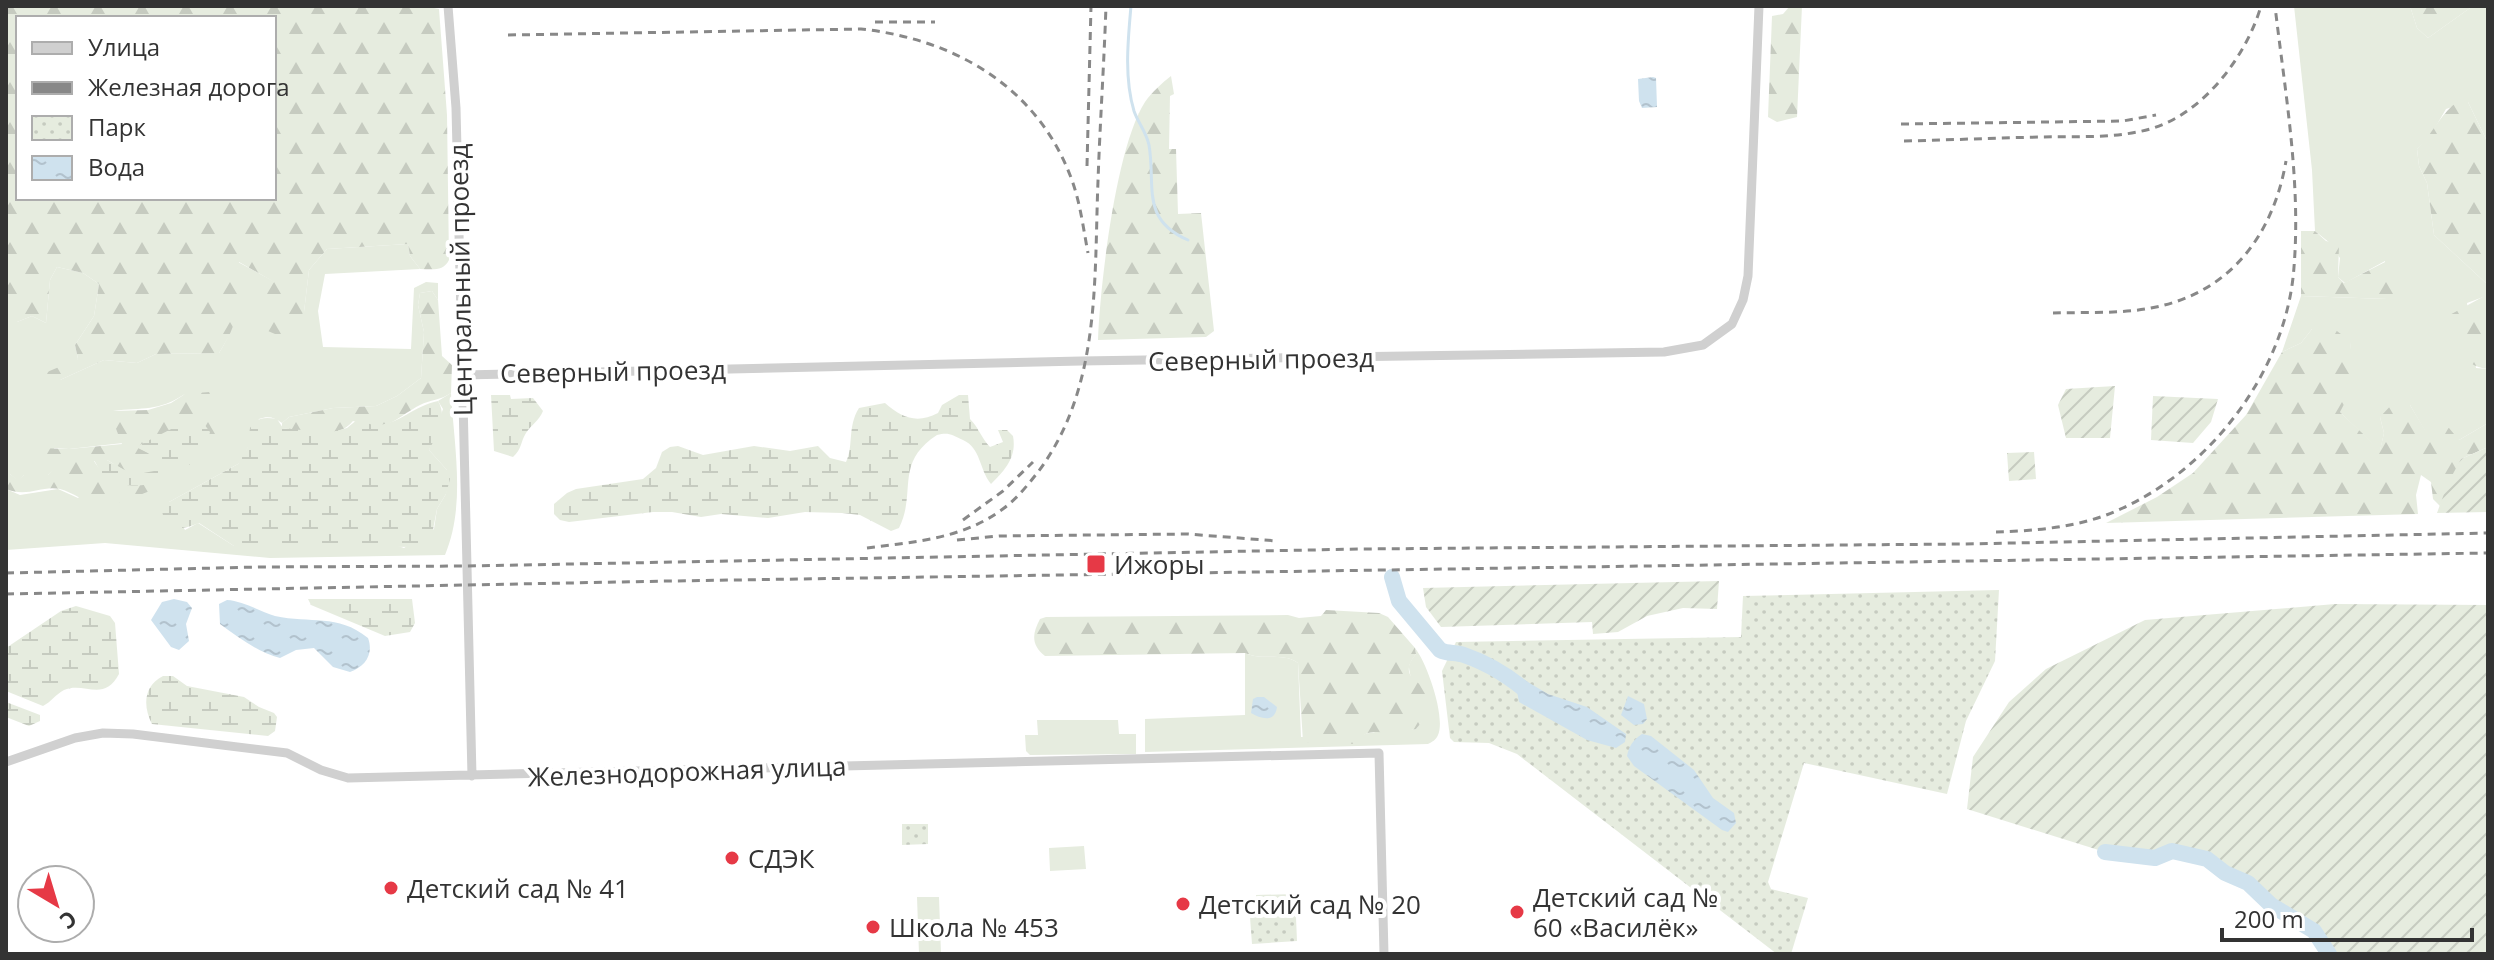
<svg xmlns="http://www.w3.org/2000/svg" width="2494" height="960" font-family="'Open Sans',sans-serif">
	<defs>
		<pattern id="forest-firs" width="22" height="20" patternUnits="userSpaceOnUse" patternTransform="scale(2)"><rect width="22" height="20" fill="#e6ecdf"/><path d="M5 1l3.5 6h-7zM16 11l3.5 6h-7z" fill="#c6cbc0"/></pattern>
		<pattern id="wetland-marsh" width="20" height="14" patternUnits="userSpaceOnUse" patternTransform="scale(2)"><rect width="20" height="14" fill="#e6ecdf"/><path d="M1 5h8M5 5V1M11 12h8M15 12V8" fill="none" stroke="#c6cbc0"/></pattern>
		<pattern id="park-dots" width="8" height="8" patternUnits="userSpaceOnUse" patternTransform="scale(2)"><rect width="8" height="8" fill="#e6ecdf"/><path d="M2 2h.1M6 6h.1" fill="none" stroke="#c6cbc0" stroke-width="1.8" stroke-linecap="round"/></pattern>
		<pattern id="garden-furrows" width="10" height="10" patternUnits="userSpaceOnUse" patternTransform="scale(2)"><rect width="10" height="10" fill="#e6ecdf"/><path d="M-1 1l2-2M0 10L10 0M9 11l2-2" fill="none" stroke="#c6cbc0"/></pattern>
		<pattern id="water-ripples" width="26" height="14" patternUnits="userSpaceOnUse" patternTransform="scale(2)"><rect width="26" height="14" fill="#cfe2ee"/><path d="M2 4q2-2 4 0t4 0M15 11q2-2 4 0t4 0" fill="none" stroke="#b2c2cd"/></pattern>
	</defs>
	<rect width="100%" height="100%" fill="#fff"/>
	<path fill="#e6ecdf" d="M2294,6h116l7,22 11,10 42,-30 18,-2v133h-2l-18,-37 -22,7 -17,29 -12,11 2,17 8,17 7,52 54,50 -2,11 -19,7 9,65 12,1v54l-29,17 -34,-9 -15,-26 -30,12 4,16 -4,18 -40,-39 11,-56 -1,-14 -38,-13 -11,14 -19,9 19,-56 86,3 -2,-38 -40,22 -7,-6 2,-19 -10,-15 -15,-12 -3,-61z
		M408,244l2,12 10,13 -95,5 -7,37 5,36 88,2 3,-61 12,-6 12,1v17l-6,-9 -12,2 -2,12 6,27 -3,46 -24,18 -21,10 -43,2 -44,9 -7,6c-8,-6 -14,-7 -23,-4l-15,38 -6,7 -69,38 16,28 13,-7 36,23 161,-1 9,3 30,-19 3,-20 9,-15 1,-24 -18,-20 14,-41 -5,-8 13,-8c3,53 15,112 -6,162l-175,3 -165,-15 -99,7v-61l14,6 38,-6 20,9 107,-104c-28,18 -41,13 -72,17l3,18 7,14 -54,6 -15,-1 1,20 -7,7h-24l-6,6 -8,-7v-14l-4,-2v-136h11l15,-6 14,7 4,-43 7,-13 26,6 16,11 -5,32 -19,29 3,14 -18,21 44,-20 33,3 19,-9 63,-1c25,-39 13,-51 19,-91l37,20 29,30 5,-42 18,-21z
		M1415,648c12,15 31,69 23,87 -2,5 -6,7 -10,9l-283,8v-33l100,-4v-62c17,8 38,-1 53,10l3,74 60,-1c12,-7 38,-4 55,-7l6,-8c-2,-9 -14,-51 -13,-55 1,-5 4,-8 7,-12z
		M1037,720h81l1,14h17v20l-106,1 -4,-4 -1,-16h13z
		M1084,846l2,23 -36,2 -1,-23z
		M917,897h22l2,57h-22z"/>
	<path fill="url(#forest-firs)" fill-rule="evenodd" d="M6,6h418l15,3 8,106 2,145c-6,12 -17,9 -29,9l-10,-13 -2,-12 -81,5 -18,21 -5,42 -22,25 -21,-9 1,-31 12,-15 -35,-20c-4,16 0,31 -2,47 -2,17 -9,30 -18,44l-63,1 -19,9 -33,-3 -44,20 -20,-5 38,-16 -3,-14 19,-29 5,-32 -16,-11 -26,-6 -7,13 -4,43 -14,-7 -15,6h-11zM274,18v180h-256v-180z
		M1790,6h12l-5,111 -20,5 -9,-5 4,-101 11,-2z
		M2410,6h72l-12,2 -42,30 -11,-10z
		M1171,76l3,18 -4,2 -1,53h7l2,65 23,-1 13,118 -8,6 -108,3c2,-55 18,-193 47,-238 7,-10 17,-19 26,-26z
		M2459,101l9,1 18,37h2v146l-54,-50 -7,-52 -8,-17 -2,-17c16,-15 24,-37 42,-48z
		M2301,231h14l11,10 13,3 -1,33 6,6 45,-23 9,31 -11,8 -86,-3z
		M432,291l6,9 4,56 10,9 -1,28c-10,7 -21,7 -31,12 -30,16 -30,28 -67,16 -16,20 -49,11 -71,7v-5l7,-6 44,-9 43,-2 21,-10 24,-18 3,-46 -6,-27 2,-12z
		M2488,294v75c-27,-3 -38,-28 -42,-52z
		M2333,328l17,13 5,42 -15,29 40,38 4,-17 -4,-16 17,-18 13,6 15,25 24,-2 10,12 29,-17v24l-27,12 -21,47 -7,-7 -2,-17 -10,-7 -5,20 2,19 -312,9 51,-26 36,-24 53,-58 36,-63 19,-9 11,-14z
		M209,392c9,18 15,31 7,52 -8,23 -93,64 -116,61 -14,-1 -27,-13 -40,-16 -19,-4 -32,9 -54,0v-31l4,1 2,9 -2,6 8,6 6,-5h24l6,-7 -9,-2 -13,-11 5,-7 32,1 53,-5 -6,-15 -13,-3 10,-15 35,-1 23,-7 14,-9zM137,447l49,21c-33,15 -68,31 -92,-7l13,-1 26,15 22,-4 3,-13z
		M1326,610l53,3 9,4 27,31 1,6c-21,27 10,25 17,47l-3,11 -14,17c-6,1 -13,3 -20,3 -17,2 -30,-6 -40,12l-53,-2 -5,-79c-15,-11 -36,-2 -53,-10l-200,3c-14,-11 -13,-22 -5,-37l6,-2 242,-2 11,3 22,-2z"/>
	<path fill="url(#wetland-marsh)" d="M491,395h19l1,4 22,-1 10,13c-4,10 -12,14 -17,22 -6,10 -4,16 -13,24l-19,-6z
		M959,395h9l2,24c9,9 12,20 20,28l13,-5 -5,-12h9l6,6c4,21 -8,34 -22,48 -12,-15 -10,-36 -28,-44 -11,-5 -14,-8 -26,-5 -43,28 -20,57 -38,93l-8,3 -31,-16 -18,-2 -37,-1 -37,6 -47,-4 -20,3 -29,-5h-19l-84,10 -9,-2 -6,-6v-10l13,-11 9,-4 67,-10 13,-11 6,-16 8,-5 8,-1 25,9 51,-9 36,5 28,-5 12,12 16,4c8,-16 1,-35 13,-54l26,-5c17,15 32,21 53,10l4,-8z
		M438,401c10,17 -1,33 -9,49l18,20 3,9 -4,15 -9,15 -6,31 -9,7 -188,-1 -35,-23c-17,7 -33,10 -37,-12l7,-9 69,-38 9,-15 3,-21c7,-11 15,-11 27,-9l6,9 45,5 19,-5 11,-9c30,19 51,-13 80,-18z
		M204,424l6,8c-7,39 -71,70 -106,44 -4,-4 -7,-11 -10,-16h13l26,15 21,-4 4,-13 -22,-11 43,-22z
		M308,599h104l3,24 -5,9 -25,4 -74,-31z
		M76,606l34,10 5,7 4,51c-15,29 -35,7 -55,16 -8,4 -13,12 -21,16l-37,-15v-43l55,-37z
		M163,676h10l14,10 57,11 15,10 15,6 3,4 -2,14 -7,5 -116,-12c-9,-17 -9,-38 11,-48z
		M6,702l34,13v6l-11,5 -23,-9z"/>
	<path fill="url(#park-dots)" d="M1999,590l-4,71 -29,60 -19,73 -143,-31 -36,119 3,7 37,9 -17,56h-14l-260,-200 -28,-11 -35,-1 -4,-4 -8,-67 14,-29 285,-5 2,-41z
		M902,824h26v20l-26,1z
		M1295,894l2,47 -45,3 -2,-27 7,-1 -1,-21z"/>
	<path fill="url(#garden-furrows)" d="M2115,386l-5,52h-44l-8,-33 8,-16z
		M2153,396l65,3 -7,23 -18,21 -42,-3z
		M2488,447v65l-51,1 11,-30 13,-24z
		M2034,452l2,27 -27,2 -2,-28z
		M1719,581l-2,28 -34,-1 -36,8 -29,16 -25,2 -1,-12 -151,5 -15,-20 -3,-19z
		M2335,604l153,1v349h-159l-15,-23 -43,-26 -23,-22 -23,-10 -18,-14 -35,-8 -17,7 -50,-6 -138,-43 6,-52 36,-55 37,-33 99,-49z"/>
	<path fill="url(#water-ripples)" d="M1653,77l3,1 1,29 -15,1 -3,-7 -1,-22z
		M174,599l13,3 5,6 -6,16 3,17 -10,9 -8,-3 -20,-27 11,-18z
		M227,600c16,1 32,11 48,16 36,8 62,-3 93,22 6,16 -3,29 -18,34l-17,-5 -19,-19 -18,2 -16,8c-21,-5 -42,-21 -60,-34l-1,-20z
		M1521,678l27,16 39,13 39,27 -1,8 -9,6 -29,-8 -68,-38 -4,-21z
		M1628,696l16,8 3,15 -4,5 -9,1 -13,-10z
		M1257,697h7l13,10c-2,16 -16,12 -26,6l2,-14z
		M1642,734l9,2 43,34 19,28 21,15 2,10 -8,9 -6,-2 -88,-64 -7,-10c2,-10 6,-16 15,-22z"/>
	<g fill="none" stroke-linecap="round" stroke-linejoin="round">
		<path stroke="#cfe2ee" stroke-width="3" d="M1131,6c-3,34 -7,72 3,105 4,12 12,20 15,34 7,41 -9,74 39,95"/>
		<path stroke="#cfe2ee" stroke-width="16" d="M1392,577l7,24 41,49c7,4 16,2 24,5 26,9 48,23 68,41
			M2105,852l50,6 17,-7 35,8 18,14 23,10 23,22 43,26 15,23"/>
		<path stroke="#d0d0d0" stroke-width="9" d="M448,6l8,102 16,668
			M462,375l619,-14 583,-9 39,-7 29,-21 11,-24 5,-24 11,-270
			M6,762l69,-24 28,-5 30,1 154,19 34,17 27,8 1031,-25 5,201"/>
		<path stroke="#888" stroke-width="3" stroke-dasharray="8 6" stroke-linecap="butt" d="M875,22h60
			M508,35l353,-6c92,10 174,56 209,146 10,25 13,52 18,78
			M1901,124l222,-3 33,-6
			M1904,141c45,-1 90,-3 136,-4 36,-1 74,2 110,-8 53,-15 96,-72 111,-123
			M1087,166l4,-160
			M2053,313c32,-1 67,1 98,-5 78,-14 122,-72 135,-147
			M963,520l40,-29 30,-29
			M1996,532c39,-1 84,-5 120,-21 94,-40 171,-141 178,-244 7,-86 -9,-175 -19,-261
			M957,540l42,-4 189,-2 89,7
			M867,548c46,-6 94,-9 133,-37 15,-10 27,-25 38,-39 63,-84 56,-191 60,-291 2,-58 6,-117 8,-175
			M6,573l253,-6 208,-1 895,-17 603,-5 523,-11
			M6,594l664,-13 1818,-28"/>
	</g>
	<g fill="#e63946" stroke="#fff" stroke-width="3">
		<rect x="1086" y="554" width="20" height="20" rx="4"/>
		<circle cx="732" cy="858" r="8"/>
		<circle cx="391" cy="888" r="8"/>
		<circle cx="1183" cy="904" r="8"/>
		<circle cx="1517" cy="912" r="8"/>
		<circle cx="873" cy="927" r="8"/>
	</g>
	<g text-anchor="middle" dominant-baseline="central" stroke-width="8" stroke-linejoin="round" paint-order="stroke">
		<g font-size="26" fill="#333" stroke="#fff">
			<text transform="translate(460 280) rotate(-91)">Центральный проезд</text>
			<text transform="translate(1261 359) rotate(-1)">Северный проезд</text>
			<text transform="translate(613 371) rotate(-1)">Северный проезд</text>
			<text transform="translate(687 771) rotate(-2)">Железнодорожная улица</text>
		</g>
		<g font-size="26" fill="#333" stroke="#fff" text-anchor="start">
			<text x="1114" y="564">Ижоры</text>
			<text x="748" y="858">СДЭК</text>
			<text x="407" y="888">Детский сад № 41</text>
			<text x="1533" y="897">Детский сад №<tspan x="1533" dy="30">60 «Василёк»</tspan></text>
			<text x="1199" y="904">Детский сад № 20</text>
			<text x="889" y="927">Школа № 453</text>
		</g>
	</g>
	<rect width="2494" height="960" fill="none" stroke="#333333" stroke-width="16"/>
	<rect x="16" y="16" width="260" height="184" fill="#ffffff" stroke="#adadad" stroke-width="2"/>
	<rect x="32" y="42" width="40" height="12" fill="#d0d0d0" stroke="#adadad" stroke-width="2"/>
	<text x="88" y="56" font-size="24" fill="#333333">Улица</text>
	<rect x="32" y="82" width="40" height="12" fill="#888888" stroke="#adadad" stroke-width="2"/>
	<text x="88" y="96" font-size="24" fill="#333333">Железная дорога</text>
	<rect x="32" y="116" width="40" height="24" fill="url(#park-dots)" stroke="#adadad" stroke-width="2"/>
	<text x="88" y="136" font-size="24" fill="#333333">Парк</text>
	<rect x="32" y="156" width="40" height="24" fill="url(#water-ripples)" stroke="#adadad" stroke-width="2"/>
	<text x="88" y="176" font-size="24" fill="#333333">Вода</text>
	<g transform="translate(56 904) rotate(142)"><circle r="38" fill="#ffffff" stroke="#adadad" stroke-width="2"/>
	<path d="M0-6L14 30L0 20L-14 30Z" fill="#e63946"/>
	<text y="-12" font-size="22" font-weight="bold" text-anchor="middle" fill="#333333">С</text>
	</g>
	<path d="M2222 928v12h250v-12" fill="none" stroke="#333333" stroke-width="4"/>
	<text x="2234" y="928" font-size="24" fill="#333333" stroke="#ffffff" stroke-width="6" paint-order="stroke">200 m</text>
</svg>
